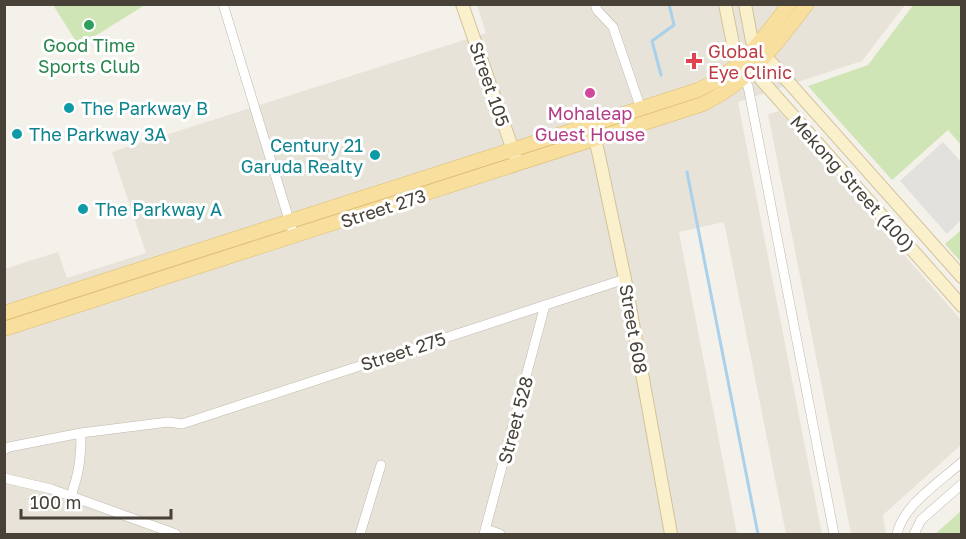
<svg xmlns="http://www.w3.org/2000/svg" width="966" height="539" font-family="'Golos Text',sans-serif">
	<rect width="100%" height="100%" fill="#f4f1ea"/>
	<path fill="#e7e3d8" d="M477,5h428l-43,56 -124,41 84,432h-36l-62,-312 -45,10 58,302h-732l-1,-265 54,-17 9,26 79,-25 -34,-101 374,-119z
		M779,111l182,209v125l-78,70 3,19h-35l-83,-420z"/>
	<path fill="#cfe5b5" d="M914,4l47,1v140l-13,-15 -56,50 -84,-94 60,-21z
		M53,5h92l-66,41z
		M961,230v32l-16,-18z
		M961,511v23h-26z"/>
	<path fill="#e3e1de" d="M943,142l19,21 -1,57 -14,14 -47,-53z"/>
	<g fill="none" stroke-linecap="round" stroke-linejoin="round">
		<path stroke="#aad1ec" stroke-width="3" d="M661,75l-9,-34 22,-16 -5,-21
			M687,172l71,362"/>
		<defs>
			<path id="street" d="M223,4l71,232
				M595,4l2,6 16,17 28,82
				M743,80l5,6 86,448
				M4,450l5,-3 72,-14
				M4,478l47,11 125,45
				M71,496c8,-23 10,-38 10,-63l87,-11 14,2 443,-145
				M486,529l14,5
				M360,534l21,-69
				M484,534l61,-229
				M897,534c6,-29 43,-52 65,-72
				M914,534l7,-14 41,-36"/>
			<path id="secondary" d="M462,4l53,152
				M725,4l9,45 228,257
				M745,4l7,37 210,236
				M592,132l6,19 27,128 46,255"/>
			<path id="primary" d="M4,313l694,-223c41,-18 65,-51 91,-86
				M4,329l699,-225c48,-23 72,-59 104,-100"/>
		</defs>
		<use href="#street" stroke="#bfb8ad" stroke-width="10"/>
		<use href="#secondary" stroke="#d1c39c" stroke-width="14"/>
		<use href="#primary" stroke="#ddbc6f" stroke-width="15"/>
		<use href="#street" stroke="#fff" stroke-width="9"/>
		<use href="#secondary" stroke="#fbf0cc" stroke-width="12"/>
		<use href="#primary" stroke="#f8df9e" stroke-width="14"/>
	</g>
	<circle fill="#2e9e5b" stroke="#fff" stroke-width="2" cx="89" cy="25" r="6"/>
	<path fill="#e0444e" stroke="#fff" stroke-width="2" d="M691 52h6v6h6v6h-6v6h-6v-6h-6v-6h6z"/>
	<circle fill="#d1479c" stroke="#fff" stroke-width="2" cx="590" cy="93" r="6"/>
	<g fill="#0f9aa8" stroke="#fff" stroke-width="2">
		<circle cx="69" cy="108" r="6"/>
		<circle cx="17" cy="134" r="6"/>
		<circle cx="375" cy="155" r="6"/>
		<circle cx="83" cy="209" r="6"/>
	</g>
	<g text-anchor="middle" dominant-baseline="central" stroke-width="6" stroke-linejoin="round" paint-order="stroke">
		<g font-size="18" fill="#27864d" stroke="#fff">
			<text x="89" y="45">Good Time<tspan x="89" dy="21">Sports Club</tspan></text>
		</g>
		<g font-size="18" fill="#be3a42" stroke="#fff" text-anchor="start">
			<text x="708" y="51">Global<tspan x="708" dy="21">Eye Clinic</tspan></text>
		</g>
		<g font-size="18" fill="#474138" stroke="#fff">
			<text transform="translate(490 84) rotate(71)">Street 105</text>
			<text transform="translate(853 183) rotate(48)">Mekong Street (100)</text>
			<text transform="translate(383 208) rotate(-18)">Street 273</text>
			<text transform="translate(634 329) rotate(80)">Street 608</text>
			<text transform="translate(403 351) rotate(-18)">Street 275</text>
			<text transform="translate(515 420) rotate(-75)">Street 528</text>
		</g>
		<g font-size="18" fill="#0d838f" stroke="#fff" text-anchor="start">
			<text x="81" y="108">The Parkway B</text>
			<text x="29" y="134">The Parkway 3A</text>
			<text x="363" y="145" text-anchor="end">Century 21<tspan x="363" dy="21">Garuda Realty</tspan></text>
			<text x="95" y="209">The Parkway A</text>
		</g>
		<g font-size="18" fill="#b23c85" stroke="#fff">
			<text x="590" y="113">Mohaleap<tspan x="590" dy="21">Guest House</tspan></text>
		</g>
	</g>
	<rect width="966" height="539" fill="none" stroke="#474138" stroke-width="12"/>
	<path d="M21 509v9h150v-9" fill="none" stroke="#474138" stroke-width="3"/>
	<text x="30" y="509" font-size="18" fill="#474138" stroke="#ffffff" stroke-width="4.5" paint-order="stroke">100 m</text>
</svg>
